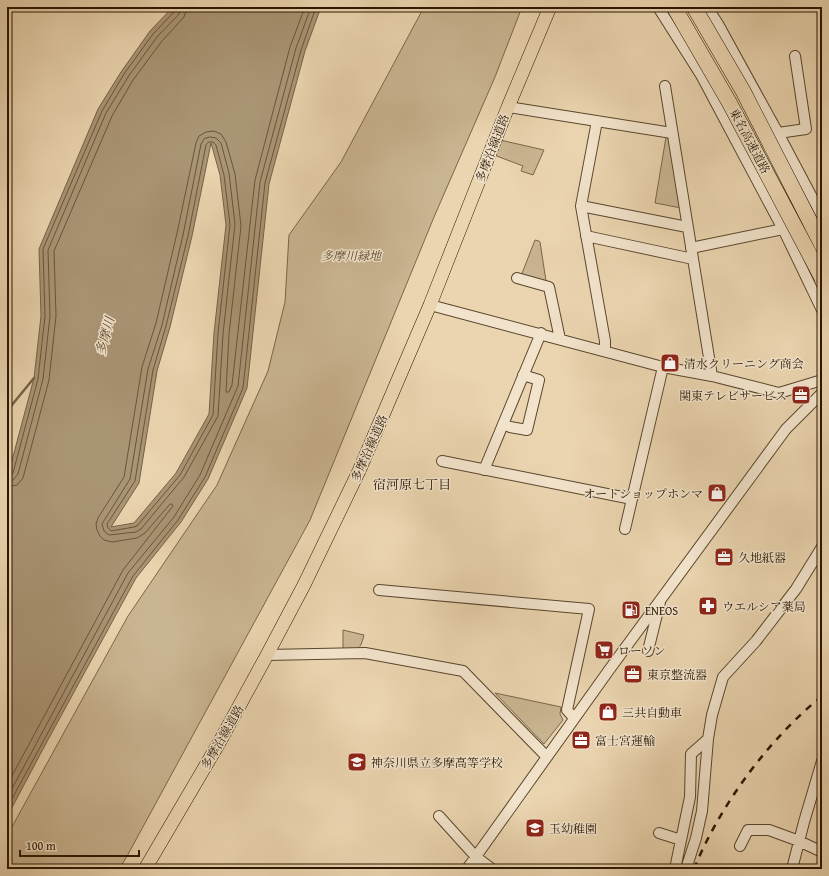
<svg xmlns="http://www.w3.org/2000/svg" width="829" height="876" font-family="'Gentium Book Plus','Noto Serif JP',serif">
	<rect width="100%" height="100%" fill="#ebd5b0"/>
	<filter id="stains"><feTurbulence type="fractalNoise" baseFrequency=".005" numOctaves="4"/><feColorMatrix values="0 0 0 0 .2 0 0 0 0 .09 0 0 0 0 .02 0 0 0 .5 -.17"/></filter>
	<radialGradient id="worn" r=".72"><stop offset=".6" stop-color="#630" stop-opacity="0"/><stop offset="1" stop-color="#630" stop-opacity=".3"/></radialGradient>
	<path fill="#cab592" stroke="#796649" d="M424,7h98l-27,70 -61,140 -124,303 -184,338 -7,11h-112v-33l121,-220 89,-131 51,-114 17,-69 4,-67 52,-73z
		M666,137l3,3 12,68 -26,-5z
		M500,140l44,10 -11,25 -12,-4 2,-5 -29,-11z
		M535,240l4,1 1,1 6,39 -25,-5z
		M343,630l21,5c-4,16 -5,14 -21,15z
		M495,693l66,14 -1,7 3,6 -19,24z"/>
	<path fill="#a99474" stroke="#756246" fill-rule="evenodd" d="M173,7h148l-16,44 -36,133 -22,204 -39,91 -27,43 -45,56 -93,171 -36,68v-338l27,-101 7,-62 -2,-67 59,-140 23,-37 29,-41zM211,143l9,32 6,50 -12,108 -5,81 -33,59 -42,50 -23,4 28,-44 18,-112 13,-44 22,-91z"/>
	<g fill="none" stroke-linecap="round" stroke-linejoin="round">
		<path stroke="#68553a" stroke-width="1" d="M210,137l6,1 5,5 8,30 6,51 -12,110 -5,82 -34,61 -43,52 -5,3 -27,3 -5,-4 -2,-7 28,-45 18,-110 14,-44 21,-90 18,-91 3,-5z
			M209,142h4l3,3 8,30 6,50 -12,108 -5,82 -33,60 -43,51 -3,1 -23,4 -3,-3 -1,-4 28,-43 18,-111 13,-44 22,-90 18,-91z
			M7,476l4,-1 2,-2 25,-94 7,-63 -2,-67 59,-138 22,-37 29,-40 22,-23 1,-4
			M7,481l6,-1 5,-6 25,-95 7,-63 -2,-66 58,-137 22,-36 29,-40 22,-23 2,-7
			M7,487l10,-2 6,-7 26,-98 7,-64 -2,-65 58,-135 21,-36 29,-39 22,-24 3,-10
			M7,785l116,-215 50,-64 -1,-2h-2l-25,29 -8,5 -25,4 -8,-2 -4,-4 -3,-6 -1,-6 2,-6 26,-41 18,-110 14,-44 21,-90 19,-90 3,-7 7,-4 8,-1 7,3 5,8 9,32 6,52 -12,108 -3,58h3l3,-7 23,-205 35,-133 15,-40
			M7,798l121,-225 46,-56 26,-42 38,-89 22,-204 36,-134 15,-41
			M7,808l126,-232 45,-56 27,-43 38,-89 22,-205 36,-133 15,-43"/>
		<path stroke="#756246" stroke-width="2.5" d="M7,411l27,-33"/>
		<defs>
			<path id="minor" d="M658,7l43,68 84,158 37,77
				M707,7l11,17 60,109 44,83
				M665,86l47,290
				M508,107l164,26
				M597,121l-16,85 24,135v10
				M778,133l28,-4 -11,-73
				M581,206l106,21
				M586,236l107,23
				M691,248l92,-19
				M517,278l32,9 11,52
				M430,305l233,62 49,9 67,17 43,-13
				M503,424l7,3 17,3 12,-50 -16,-5
				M442,461l190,38
				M484,470l57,-137
				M625,529l38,-162
				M379,590l210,19 -22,101 7,8
				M648,651l12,-49
				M267,655l98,-2 98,18 83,85
				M439,816l37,41 16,12
				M659,833l22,7
				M740,846l8,-16h21l30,11 21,10
				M467,869l142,-199 177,-241 36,-36
				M675,869l15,-72 1,-43 17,-15
				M686,869l10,-31 6,-27 6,-72 4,-24 11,-38 33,-36 40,-52 26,-42
				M792,869l12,-47 18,-61"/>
			<path id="major" d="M145,869l74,-126 48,-88 37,-70 55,-114 71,-166 78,-198 42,-100"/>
		</defs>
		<use href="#minor" stroke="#59462c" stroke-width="12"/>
		<use href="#major" stroke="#281600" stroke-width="14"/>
		<use href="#minor" stroke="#f2e4cc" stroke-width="10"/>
		<use href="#major" stroke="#ebd5b0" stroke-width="13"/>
		<path stroke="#281600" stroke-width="2.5" stroke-dasharray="7 7" stroke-linecap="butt" d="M694,869c26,-64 74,-129 128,-173"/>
		<defs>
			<path id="highway-bridge" d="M674,7l55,95 93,176
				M694,7l49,84 79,154"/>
		</defs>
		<use href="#highway-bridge" stroke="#281600" stroke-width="16" stroke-linecap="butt"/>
		<use href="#highway-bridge" stroke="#ebd5b0" stroke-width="15"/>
	</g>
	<defs>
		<symbol id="shop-square" viewBox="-11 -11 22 22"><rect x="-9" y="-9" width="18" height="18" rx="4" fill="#8f2418" stroke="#f2e4cc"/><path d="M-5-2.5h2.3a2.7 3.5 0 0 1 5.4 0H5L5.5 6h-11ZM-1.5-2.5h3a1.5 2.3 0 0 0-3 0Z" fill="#fff"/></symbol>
		<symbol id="office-square" viewBox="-11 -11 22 22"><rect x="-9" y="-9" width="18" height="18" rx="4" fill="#8f2418" stroke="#f2e4cc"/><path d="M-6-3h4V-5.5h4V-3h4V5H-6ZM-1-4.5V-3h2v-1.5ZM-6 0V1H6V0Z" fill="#fff"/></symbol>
		<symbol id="pharmacy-square" viewBox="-11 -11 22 22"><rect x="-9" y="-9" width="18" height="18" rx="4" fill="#8f2418" stroke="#f2e4cc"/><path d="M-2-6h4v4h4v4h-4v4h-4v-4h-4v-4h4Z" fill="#fff"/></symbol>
		<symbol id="fuel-square" viewBox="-11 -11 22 22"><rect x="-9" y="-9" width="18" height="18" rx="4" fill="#8f2418" stroke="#f2e4cc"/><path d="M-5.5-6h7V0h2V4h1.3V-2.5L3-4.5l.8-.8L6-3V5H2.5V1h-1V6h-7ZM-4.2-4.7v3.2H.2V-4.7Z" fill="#fff"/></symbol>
		<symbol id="supermarket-square" viewBox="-11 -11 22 22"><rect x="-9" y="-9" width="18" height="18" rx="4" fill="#8f2418" stroke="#f2e4cc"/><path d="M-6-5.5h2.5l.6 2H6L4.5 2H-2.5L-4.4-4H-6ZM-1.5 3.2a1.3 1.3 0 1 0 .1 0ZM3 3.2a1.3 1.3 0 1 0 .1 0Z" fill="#fff"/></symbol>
		<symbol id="school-square" viewBox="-11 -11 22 22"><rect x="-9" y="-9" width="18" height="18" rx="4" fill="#8f2418" stroke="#f2e4cc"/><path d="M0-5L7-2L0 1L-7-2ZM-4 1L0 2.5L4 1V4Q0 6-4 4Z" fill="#fff"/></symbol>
	</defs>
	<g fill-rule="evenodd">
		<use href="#shop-square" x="659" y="352" width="22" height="22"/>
		<use href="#office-square" x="790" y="384" width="22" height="22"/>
		<use href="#shop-square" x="706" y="482" width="22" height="22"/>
		<use href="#office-square" x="713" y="546" width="22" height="22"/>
		<use href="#pharmacy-square" x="697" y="595" width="22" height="22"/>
		<use href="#fuel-square" x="620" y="599" width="22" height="22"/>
		<use href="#supermarket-square" x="593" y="639" width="22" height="22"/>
		<use href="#office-square" x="622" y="663" width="22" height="22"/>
		<use href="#shop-square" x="597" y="701" width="22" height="22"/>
		<use href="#office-square" x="570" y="729" width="22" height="22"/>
		<use href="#school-square" x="346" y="751" width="22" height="22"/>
		<use href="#school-square" x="524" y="817" width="22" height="22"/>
	</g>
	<g text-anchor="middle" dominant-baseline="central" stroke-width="3" stroke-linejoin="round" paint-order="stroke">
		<g font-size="12" fill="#281600" stroke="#f2e4cc">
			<text transform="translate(750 141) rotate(62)">東名高速道路</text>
			<text transform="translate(492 148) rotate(-69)">多摩沿線道路</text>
			<text transform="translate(369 448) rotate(-66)">多摩沿線道路</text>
			<text transform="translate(222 737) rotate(-60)">多摩沿線道路</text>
		</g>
		<g font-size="12" font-style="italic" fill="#59462c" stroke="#f2e4cc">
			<text x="351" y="255">多摩川緑地</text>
		</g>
		<g font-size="12" fill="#281600" stroke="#f2e4cc" text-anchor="start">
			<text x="684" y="363">清水クリーニング商会</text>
			<text x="787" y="395" text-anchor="end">関東テレビサービス</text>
			<text x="703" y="493" text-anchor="end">オートショップホンマ</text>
			<text x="738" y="557">久地紙器</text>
			<text x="722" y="606">ウエルシア薬局</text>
			<text x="645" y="610">ENEOS</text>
			<text x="618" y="650">ローソン</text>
			<text x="647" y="674">東京整流器</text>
			<text x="622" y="712">三共自動車</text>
			<text x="595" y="740">富士宮運輸</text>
			<text x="371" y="762">神奈川県立多摩高等学校</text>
			<text x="549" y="828">玉幼稚園</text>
		</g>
		<g font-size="13" font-style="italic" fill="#5c482e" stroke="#f2e4cc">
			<text transform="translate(105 336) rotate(-75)">多摩川</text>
		</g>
		<g font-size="13" fill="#281600" stroke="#f2e4cc">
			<text x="412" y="484">宿河原七丁目</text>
		</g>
	</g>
	<rect width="829" height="876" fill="none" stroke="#ebd5b0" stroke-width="24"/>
	<rect x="8" y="8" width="813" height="860" fill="none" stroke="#281600" stroke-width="2"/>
	<rect x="12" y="12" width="805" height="852" fill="none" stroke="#281600"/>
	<path d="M20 850v6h119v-6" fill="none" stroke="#281600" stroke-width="2"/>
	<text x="26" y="850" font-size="12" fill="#281600" stroke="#f2e4cc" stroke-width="3" paint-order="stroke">100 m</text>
	<rect width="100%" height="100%" filter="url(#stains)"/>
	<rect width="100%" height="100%" fill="url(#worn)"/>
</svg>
